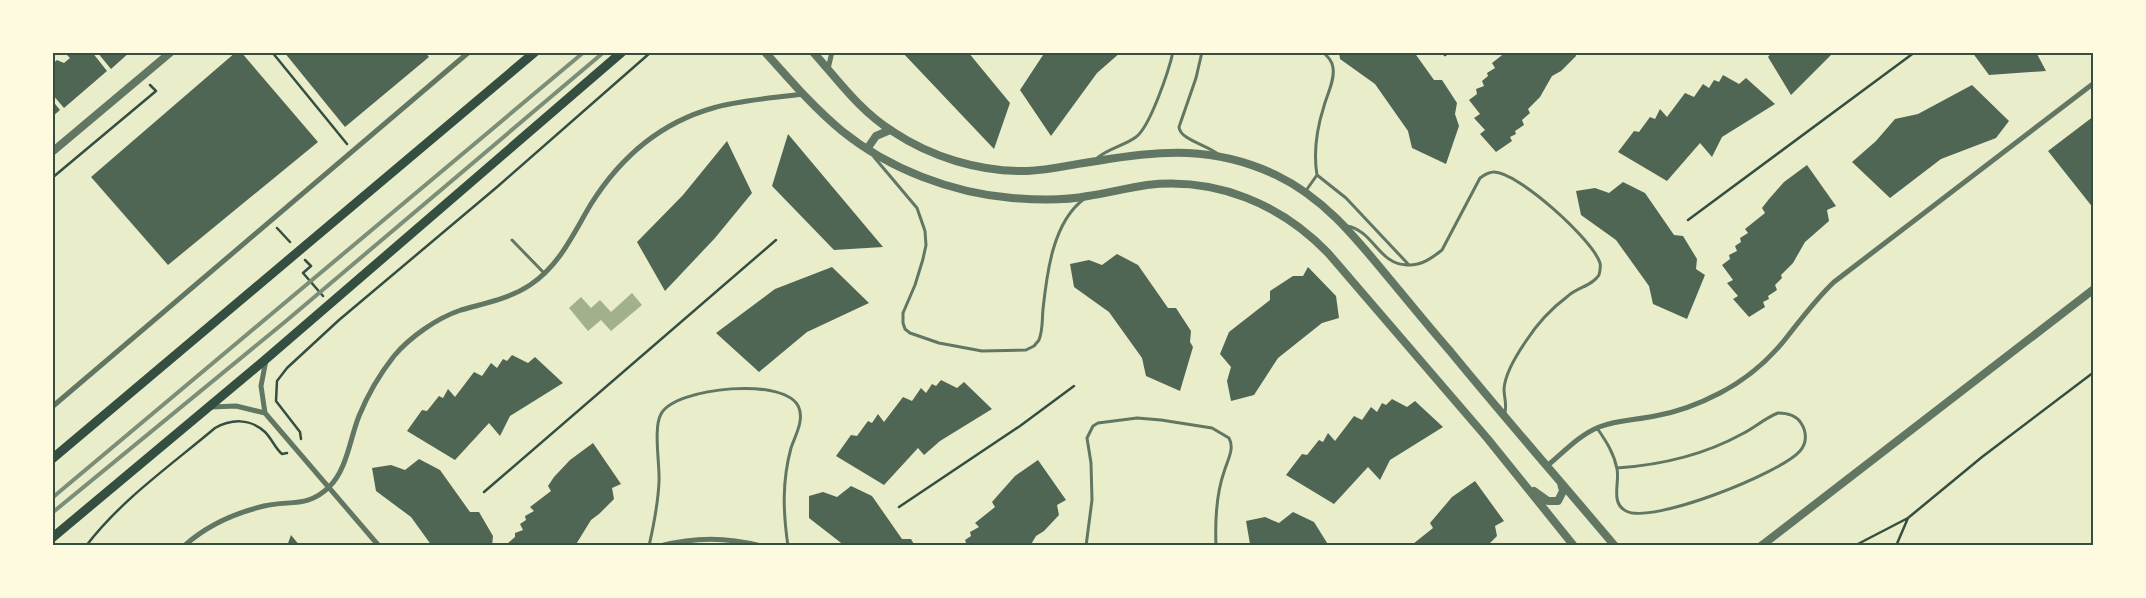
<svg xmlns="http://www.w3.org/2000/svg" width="2146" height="598" font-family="Jost,sans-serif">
	<rect width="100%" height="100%" fill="#e9edc9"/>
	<path fill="#a3b18a" d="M632,293l10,12 -31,26 -10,-11 -13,11 -19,-23 12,-11 10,11 9,-8 11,12z"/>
	<path fill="#4f6655" d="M68,52h24l15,19 -43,37 -12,-14v-30l5,-4 7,3 6,-5 -4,-4z
		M97,52h33l-19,17z
		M236,52h5l77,90 -150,123 -77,-88z
		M284,52h141l4,5 -84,70z
		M902,52h66l42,51 -16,46z
		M1045,52h76l-24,21 -46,63 -31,-46z
		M1339,52h75l20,28h8l15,23 -2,11 4,12 -13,38 -34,-16 -4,-17 -33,-47 -35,-25z
		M1506,52h69l1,4 -15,15 -9,5 -12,21 -12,12 2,4 -8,7 2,5 -9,6 1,3 -6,3 2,4 -16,11 -16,-18 5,-4 -11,-12 6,-4 -11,-14 8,-6 -1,-5 8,-3 -2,-5 6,-5 -1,-3 8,-5 -3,-5z
		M1772,52h62l-43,43 -23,-38z
		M1972,52h64l10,19 -57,4z
		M1723,75l16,9 7,-6 29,26 -53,33 -10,20 -12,-14 -33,38 -49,-29 16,-21 5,1 11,-15 5,2 5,-10 7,8 18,-24 9,4 9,-13 6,4 5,-8 5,2z
		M1972,85l37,36 -13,17 -55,21 -51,39 -38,-36 24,-21 19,-22 23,-5z
		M52,100l8,10 -8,7z
		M2094,116v93l-46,-58z
		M788,134l95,113 -49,3 -62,-64z
		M727,141l25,52 -37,45 -50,53 -28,-49 46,-47z
		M1807,165l29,41 -9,4 2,11 -24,21 -12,21 -12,12 1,3 -7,7 2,5 -9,6 1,3 -6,3 2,5 -16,10 -16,-18 5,-3 -11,-13 6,-3 -11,-15 8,-6 -1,-4 8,-4 -2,-5 6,-4 -1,-4 8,-5 -3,-4 20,-16 -3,-5 7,-9 15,-17z
		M1623,182l22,11 29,42 9,1 14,23 -1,10 9,6 -18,44 -34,-15 -4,-18 -33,-46 -35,-25 -5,-24 19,-3 14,5z
		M1117,254l21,11 30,43h8l15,23 -1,11 3,5 -13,44 -34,-15 -4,-18 -33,-46 -35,-25 -4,-23 19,-4 13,5z
		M832,267l37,36 -62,29 -48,40 -43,-39 59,-44z
		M1308,267l28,29 3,22 -17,5 -44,35 -24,37 -23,6 -4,-20 4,-14 -11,-13 9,-22 41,-32v-9l23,-15h10z
		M512,355l16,8 7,-6 28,26 -53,33 -10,20 -11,-13 -34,37 -48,-29 15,-21 5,1 12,-15 4,2 5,-9 7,8 19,-25 8,4 9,-13 6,5 6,-9 4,2z
		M941,380l16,8 7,-6 28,27 -52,32 -16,14 -6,-7 -34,37 -48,-29 15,-21 6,1 11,-15 4,2 6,-9 6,8 19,-25 9,4 9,-13 5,5 6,-9 4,2z
		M1392,399l15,8 8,-6 28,26 -53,33 -10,20 -12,-13 -34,37 -48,-29 16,-21 5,1 12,-15 4,2 5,-9 7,8 19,-25 8,4 9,-13 6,5 5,-9 4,2z
		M593,443l28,41 -9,4 2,11 -15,15 -8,6 -16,26h-66l-1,-3 7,-6v-4l8,-3 -3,-6 6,-4 -1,-4 9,-5 -4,-4 21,-16 -3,-5 6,-9 16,-17z
		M419,459l21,11 30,42h9l14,24 -1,10h-60l-21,-29 -35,-26 -4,-23 19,-3 14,5z
		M1038,460l28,40 -9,5 2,10 -15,16 -8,5 -6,10h-63l-2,-6 6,-4 -1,-4 9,-5 -4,-4 20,-16 -3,-5 7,-8 16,-18z
		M1475,481l29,40 -9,5 2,10 -10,10h-73l-1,-2 20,-16 -3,-5 22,-26z
		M851,486l21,10 30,43h9l4,7h-70l-36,-28v-22l14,-4 14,5z
		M1293,512l21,10 15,24 -79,-2 -4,-23 19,-4 14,6z
		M291,535l9,11h-13z"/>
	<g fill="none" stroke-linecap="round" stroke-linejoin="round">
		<path stroke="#344e41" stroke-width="2.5" d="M272,52l75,92
			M1000,53l1,-1
			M1445,55l4,-3
			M52,178l104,-87 -6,-6
			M1688,220l227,-168
			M277,228l13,14
			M305,260l6,6 -8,7 20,23
			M301,439l-1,-7 -24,-31 1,-20 10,-13 52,-48 158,-133 154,-135
			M484,492l292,-252
			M899,507l121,-81 54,-40
			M86,546c36,-47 84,-80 129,-118 16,-9 35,-10 50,4 7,7 10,16 17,22l5,-1
			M1854,546l54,-28
			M1896,546l12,-28 74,-61 112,-85"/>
		<path stroke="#617663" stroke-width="3" d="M1202,52l-6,26 -17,49c1,13 29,18 40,28
			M874,157l43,51 8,23 1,14 -3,14 -8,26 -12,28v10l2,6 5,4 29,10 43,8 44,-1 8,-4 5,-6c4,-10 3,-21 4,-31 4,-37 10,-87 41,-110
			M1096,159c12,-11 28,-13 40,-22 14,-10 33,-67 37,-85
			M1317,175l29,23 63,67
			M1305,192l12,-17c-4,-24 0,-47 7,-69 3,-11 11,-26 9,-38 0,-6 -5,-11 -10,-16
			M1347,226c27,5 31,38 60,39 14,1 25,-7 35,-15l38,-72c4,-3 8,-6 14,-6 24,0 99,68 106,91 1,4 0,8 -1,12 -7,11 -21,12 -31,21 -16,12 -31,28 -42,45 -9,13 -21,32 -22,48 0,10 4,17 0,27
			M512,240l33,34
			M1597,428c9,13 17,25 20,41 3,13 -7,34 9,42 25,14 155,-38 174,-60 7,-8 7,-19 1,-28 -5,-8 -14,-10 -23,-10 -13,5 -24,15 -36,21 -40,22 -81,31 -125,34
			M649,546c5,-22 9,-42 10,-64 1,-17 -6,-54 2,-68 14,-27 127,-38 138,-6 5,13 -4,28 -8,40 -9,33 -8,64 -3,98
			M1086,546l6,-46 -1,-37 -4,-25 6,-12 5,-3 39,-5 24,2 51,8 17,10c6,11 -2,23 -5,34 -8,23 -9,49 -8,74"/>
		<path stroke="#617663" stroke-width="5" d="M828,69l4,-17
			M266,360l-5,26 4,27 114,133
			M52,407l417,-355
			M211,407l25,-1 29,7
			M1547,466c16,-13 32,-31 52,-39 18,-7 37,-7 56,-11 23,-4 44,-12 65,-23 25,-13 49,-33 67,-56 15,-19 29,-38 47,-55l260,-199
			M184,546c22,-20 51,-33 80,-40 25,-6 44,2 65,-19 18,-17 21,-49 30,-71 9,-22 20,-41 35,-60 16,-19 43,-38 67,-46 24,-7 48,-11 69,-25 30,-20 43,-51 61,-81 29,-46 69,-81 122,-96 25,-8 62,-10 89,-14
			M660,546c35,-9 66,-9 101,0"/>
		<path stroke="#617663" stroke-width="8" d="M765,52c25,28 49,56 77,79 47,38 110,62 170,67 25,2 51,3 76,-2 19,-3 39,-8 59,-11 69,-8 134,19 181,68l159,185 87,108
			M813,52c25,28 47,59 79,79 39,26 87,41 135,40 24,-1 46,-7 70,-10 64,-11 118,-15 179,14 48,23 79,62 112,102 21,25 41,50 62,74 54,66 110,130 165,195
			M867,149l9,-13 14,-6
			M52,152l119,-100
			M1534,491l14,10h10l5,-10 -2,-8
			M1761,546l333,-257"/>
		<path stroke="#344e41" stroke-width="9" d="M52,459l483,-407
			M52,538l214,-179 356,-307"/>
		<path stroke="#7c8e77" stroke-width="4" d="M52,498l532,-446
			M52,513l234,-192 318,-269"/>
	</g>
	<rect width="2146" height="598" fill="none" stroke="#fefae0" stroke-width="108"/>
	<rect x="54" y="54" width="2038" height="490" fill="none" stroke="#344e41" stroke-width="2"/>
</svg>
